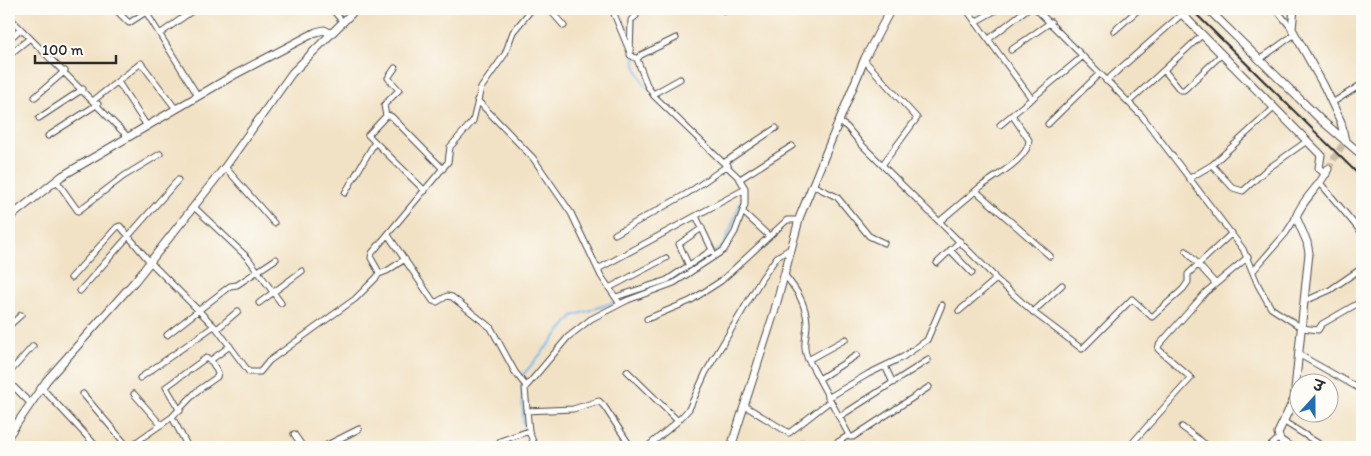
<svg xmlns="http://www.w3.org/2000/svg" width="1371" height="456" font-family="Itim,'Playpen Sans Deva',sans-serif">
	<rect width="100%" height="100%" fill="#fdfcf7"/>
	<filter id="ink" filterUnits="userSpaceOnUse"><feTurbulence type="fractalNoise" baseFrequency=".02" numOctaves="2"/><feDisplacementMap in="SourceGraphic" scale="10" xChannelSelector="R" yChannelSelector="G"/><feConvolveMatrix kernelMatrix="1 2 1 2 8 2 1 2 1" color-interpolation-filters="sRGB"/></filter>
	<filter id="wash" filterUnits="userSpaceOnUse"><feTurbulence type="fractalNoise" baseFrequency=".0096" numOctaves="4" result="noise"/><feDisplacementMap in="SourceGraphic" scale="20" xChannelSelector="R" yChannelSelector="G"/><feGaussianBlur stdDeviation="1.12" result="paint"/><feColorMatrix in="noise" values="0 0 0 0 0 0 0 0 0 0 0 0 0 0 0 0 0 1.4 0 .05"/><feComposite in="paint" operator="in"/></filter>
	<g filter="url(#wash)">
		<rect width="100%" height="100%" fill="#f2e2c5"/>
		<g fill="none" stroke-linecap="round" stroke-linejoin="round">
			<path stroke="#7abaee" stroke-width="2" d="M634,19l1,46 10,21
				M668,282l56,-37 19,-49
				M635,295l28,-11
				M522,379v-3l51,-60 53,-18
				M522,384l1,38 4,9"/>
		</g>
	</g>
	<g filter="url(#ink)">
		<g fill="none" stroke-linecap="round" stroke-linejoin="round">
			<path stroke="#cabda6" stroke-width="7" stroke-dasharray="7 3.5" stroke-linecap="butt" d="M1328,169l16,-27"/>
			<defs>
				<path id="street" d="M115,9l14,14 17,-11 52,84
					M332,9l10,12
					M549,9l15,17
					M612,9l17,41
					M723,9l2,2 4,-2
					M966,9l66,90
					M1036,9l106,107 101,133 15,36 13,23 31,20 16,2 4,-6 40,-23
					M1276,9l16,20
					M9,17l119,120
					M975,22l23,-13
					M1114,31l25,-22
					M161,33l34,-24
					M9,39l12,-10
					M989,39l38,-30
					M1011,50l40,-28
					M9,55l21,-17
					M637,59l4,-4 35,-17
					M864,60l53,58 -34,46
					M1259,60l36,-26
					M395,68l-7,10 11,12 -15,15 2,11 -18,19 57,56
					M1164,70l16,20h4l37,-35
					M1106,81l76,-67
					M118,82l29,44
					M653,94l27,-15
					M35,97l30,-26
					M94,100l47,-37 35,46
					M477,100l56,58 38,55 30,63 19,28
					M1129,102l73,-67
					M1332,103l30,-19
					M386,114l6,3 51,52
					M39,118l44,-29
					M838,121l9,6 14,17 133,132v5l-35,30
					M1048,124l51,-50
					M1000,125l82,-68
					M48,136l50,-32
					M725,162l51,-34
					M1212,165l21,23 10,3 23,-21 41,-29
					M225,167l49,56
					M1190,178l22,-13 62,-57
					M740,179l52,-33
					M56,180l22,31 46,-35 36,-22
					M1321,184l41,49
					M812,185l25,12 32,39 15,7
					M976,191l74,65
					M345,193l30,-51
					M194,207l54,51 33,45
					M743,212l26,24
					M696,216l17,36
					M940,221c13,-11 26,-22 39,-33 14,-11 50,-29 50,-48l-17,-25
					M615,234l73,-41 40,-28
					M388,235l45,66 4,1 10,-6 5,1 39,31 24,44 11,14
					M950,250l22,23
					M1186,251l29,32
					M937,263l23,-22
					M689,266l-10,-22 23,-16
					M598,269l147,-80
					M1253,271l33,-38 10,-16
					M379,274l8,-3 18,-12
					M784,274c12,15 22,29 23,49 0,13 -5,21 0,34l43,80h3l76,-50
					M71,278l46,-51 3,-1 30,36 67,67 32,43h11l9,-11 86,-62 22,-22 2,-5 -8,-14 1,-5 76,-91 2,-15 23,-26 8,-33 24,-34 8,-22 19,-23
					M995,278l38,34 49,37 50,-50 20,18 31,-28 5,-7v-8l44,-41
					M609,288l57,-30
					M80,291l98,-111
					M616,297l51,-17 45,-30
					M1305,301l25,-11 32,-22
					M259,303l43,-32
					M1033,312l29,-27
					M647,319l43,-18 31,-20 66,-61h12
					M9,326l12,-11
					M217,329l21,-18
					M167,335l63,-49 7,-1 39,-26
					M1298,354l64,36
					M808,360l38,-21
					M885,366l8,17
					M627,371l51,50
					M9,373l24,-27
					M140,378l74,-52
					M819,379l38,-24
					M9,382l21,21
					M41,387l56,60
					M83,394l45,53
					M134,394l27,31
					M828,398l40,-24 35,-17 24,-17 15,-35
					M745,406l44,27 41,-32
					M180,411l-14,-24 40,-29 4,3
					M526,411l47,-2 26,-8 5,5 27,41
					M172,417l16,30
					M839,417l89,-57
					M1283,421l41,26
					M1182,427l27,20
					M294,434l9,13
					M1134,441l57,-63 -33,-29 1,-4 47,-53 42,-35
					M129,447l43,-30 25,-26 20,-14 1,-4 -7,-13 19,-14
					M323,447l36,-18
					M500,447v-6l29,-10
					M535,447l-6,-16 -4,-43 43,-51 23,-18 37,-19 46,-17 50,-33 11,-18 10,-27v-17l-6,-10 -85,-82 -7,-11 -10,-26 -7,-4 1,-35 5,-4 1,-7
					M647,447l30,-25 12,-13 17,-37 56,-94 15,-21 13,-8
					M796,447l7,-4 4,4
					M830,447l19,-12
					M1269,447l10,-9"/>
				<path id="secondary" d="M1177,9l144,146 -2,13 7,6
					M1208,9l113,111 41,35
					M1294,9l-2,20 32,57 17,36 4,19
					M9,218l53,-42 172,-101 82,-43 8,-2 6,3
					M9,435l38,-55 88,-99 90,-114 67,-94 64,-64
					M731,447l43,-134 26,-97 65,-158 26,-49
					M1290,447l-10,-7 -2,-7 16,-34 15,-146 -2,-11 -11,-25c7,-19 24,-30 32,-48"/>
			</defs>
			<use href="#street" stroke="#494642" stroke-width="7"/>
			<use href="#secondary" stroke="#494642" stroke-width="9"/>
			<use href="#street" stroke="#fff" stroke-width="5"/>
			<use href="#secondary" stroke="#fff" stroke-width="7"/>
			<path stroke="#2b2b2b" stroke-width="2" d="M1191,9l171,169"/>
		</g>
	</g>
	<rect width="1371" height="456" fill="none" stroke="#fdfcf7" stroke-width="30"/>
	<g transform="translate(1314 398) rotate(21)"><circle r="24" fill="#fdfcf7" stroke="#a9a8a5"/>
	<path d="M0-4L9 19L0 12L-9 19Z" fill="#1f6fb2"/>
	<text y="-8" font-size="14" font-weight="bold" text-anchor="middle" fill="#2b2b2b">उ</text>
	</g>
	<path d="M35 55v8h81v-8" fill="none" stroke="#2b2b2b" stroke-width="2.5"/>
	<text x="42" y="55" font-size="15" fill="#2b2b2b" stroke="#fdfcf7" stroke-width="4" paint-order="stroke">100 m</text>
</svg>
